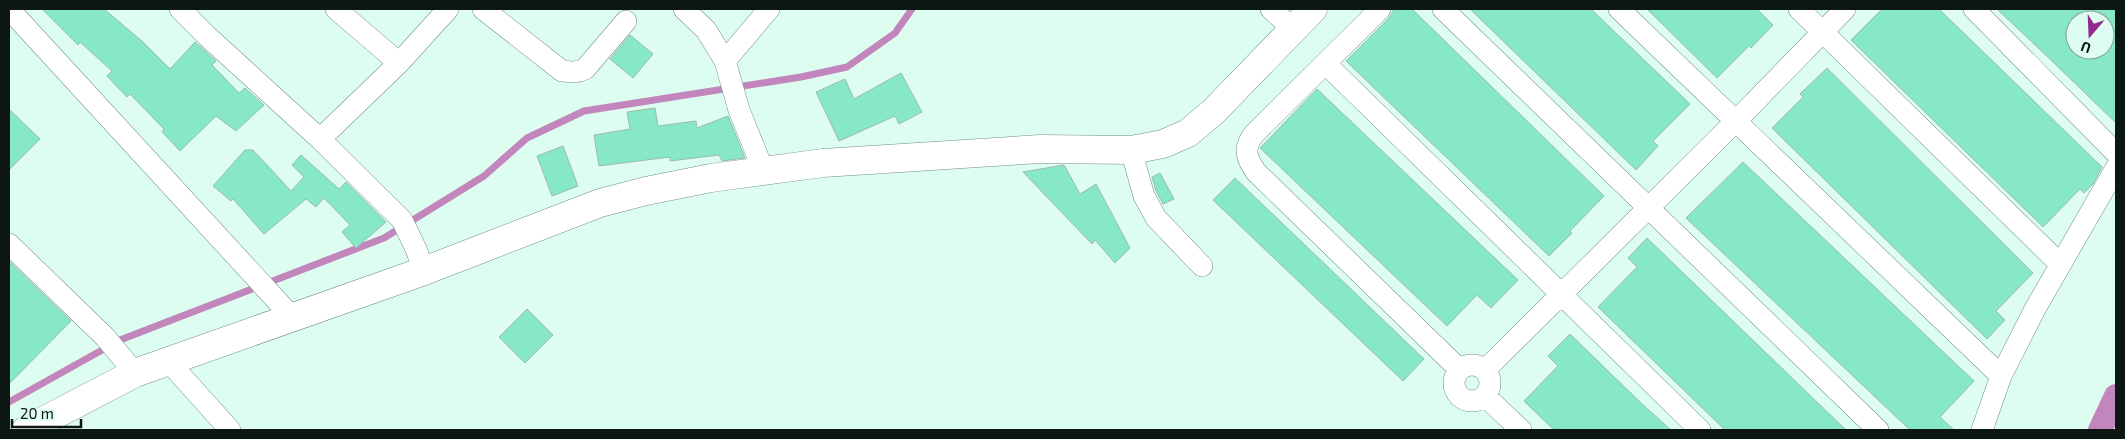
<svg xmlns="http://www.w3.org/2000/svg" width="2125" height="439" font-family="'Exo 2',sans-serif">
	<rect width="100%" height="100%" fill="#ddfdf0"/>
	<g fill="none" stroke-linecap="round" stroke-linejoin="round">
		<path stroke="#c386bc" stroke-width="7" d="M9,402l111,-62 264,-102 100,-62 43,-38 57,-27 217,-34 46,-10 48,-34 17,-24"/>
		<path stroke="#c386bc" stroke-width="24" d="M2100,430l16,-34"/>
	</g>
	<path fill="#86e8c7" stroke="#9dbaaf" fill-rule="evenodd" d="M42,9h62l39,33 27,27 25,-27 21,19 -4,4 27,28 6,-5 19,17 -28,26 -20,-15 -36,35 -18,-19 2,-3 -34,-35 -3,3 -20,-21 5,-5 -32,-29 -2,3z
		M1394,9h18l192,187 -34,35 2,2 -23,23 -203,-195 43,-43z
		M1470,9h121l99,95 -37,37 5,5 -22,24z
		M1647,9h110l16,16 -22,23 -2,-2 -32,32z
		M1882,9h57l163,158 -9,17 -9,9 -4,-4 -37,38 -192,-187z
		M1997,9h119v114l-64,-62zM2075,20h30v30h-30z
		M630,35l23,19 -20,24 -23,-19z
		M1827,68l206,205 -37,38 9,9 -18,19 -215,-211 31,-31 -3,-3z
		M901,73l21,39 -23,12 -4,-8 -56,25 -23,-49 29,-13 9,20z
		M1317,89l201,191 -27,28 -14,-13 -30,31 -187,-178z
		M655,108l3,18 38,-5 1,7 31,-12 17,42 -23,3 -3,-6 -49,6v-4l-71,9 -5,-31 36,-6 -3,-17z
		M9,109l31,30 -31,31z
		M563,146l15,40 -26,10 -15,-40z
		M245,150h8l38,41 13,-14 -12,-12 9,-10 38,34 7,-7 40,40 -30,26 -14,-16 8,-7 -26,-27 -8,9 -10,-8 -42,35 -31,-35 -2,2 -18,-15z
		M1743,162l231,219 -34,36 14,13h-44l-224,-212z
		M1064,165l16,29 16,-10 34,64 -15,15 -20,-23 -3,4 -69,-72z
		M1160,173l14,26 -11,5 -7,-13 -4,-14z
		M1235,178l189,181 -21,22 -190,-181z
		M1647,238l172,166 27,26h-121l-127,-123 39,-40 -9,-9z
		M9,261l62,60 -62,63z
		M527,309l26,26 -28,28 -26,-26z
		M1570,334l72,70 29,26h-117l-30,-29 34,-35 -10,-10z"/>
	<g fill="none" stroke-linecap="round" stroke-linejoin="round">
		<defs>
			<path id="minor" d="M9,9l283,308
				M180,9l27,27 113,103 82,81 14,29 8,22
				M336,9l63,54
				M483,9l79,62c9,1 15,2 23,-2l41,-48
				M684,9l22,21 19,31 14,49 25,62
				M1271,9l23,21
				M1380,9l-126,125c-11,14 -8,24 2,38l203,197
				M1443,9l435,421
				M1619,9l382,367
				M1799,9l261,255
				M1974,9l142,144
				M725,61l44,-52
				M1326,64l374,366
				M320,139l79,-76 49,-54
				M1131,150l13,46 12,22 46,48
				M9,244l96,93 30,36
				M168,361l62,69
				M1454 383a18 18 0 1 1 36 0a18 18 0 1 1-36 0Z
				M1485,370l251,-249 109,-112
				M1485,396l36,34
				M1982,430l19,-54 34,-67 81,-141"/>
			<path id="secondary" d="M26,430l109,-57 289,-102 176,-68 46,-12 65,-13 112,-15 217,-14 91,1 32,-6 25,-11 25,-21 100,-103"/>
		</defs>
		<use href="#minor" stroke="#739085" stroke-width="22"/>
		<use href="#secondary" stroke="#739085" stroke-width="29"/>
		<use href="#minor" stroke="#fff" stroke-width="21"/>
		<use href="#secondary" stroke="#fff" stroke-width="28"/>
	</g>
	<rect width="2125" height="439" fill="none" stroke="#0c1713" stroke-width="20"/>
	<g transform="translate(2090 35) rotate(199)"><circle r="24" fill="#ddfdf0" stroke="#89a198"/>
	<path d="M0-4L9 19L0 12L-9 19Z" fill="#942a8d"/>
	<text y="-8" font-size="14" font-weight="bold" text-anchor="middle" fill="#0c1713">U</text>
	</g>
	<path d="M12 419v8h69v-8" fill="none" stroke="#0c1713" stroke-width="2.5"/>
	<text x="20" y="419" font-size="15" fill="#0c1713" stroke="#ddfdf0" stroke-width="4" paint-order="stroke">20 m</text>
</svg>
